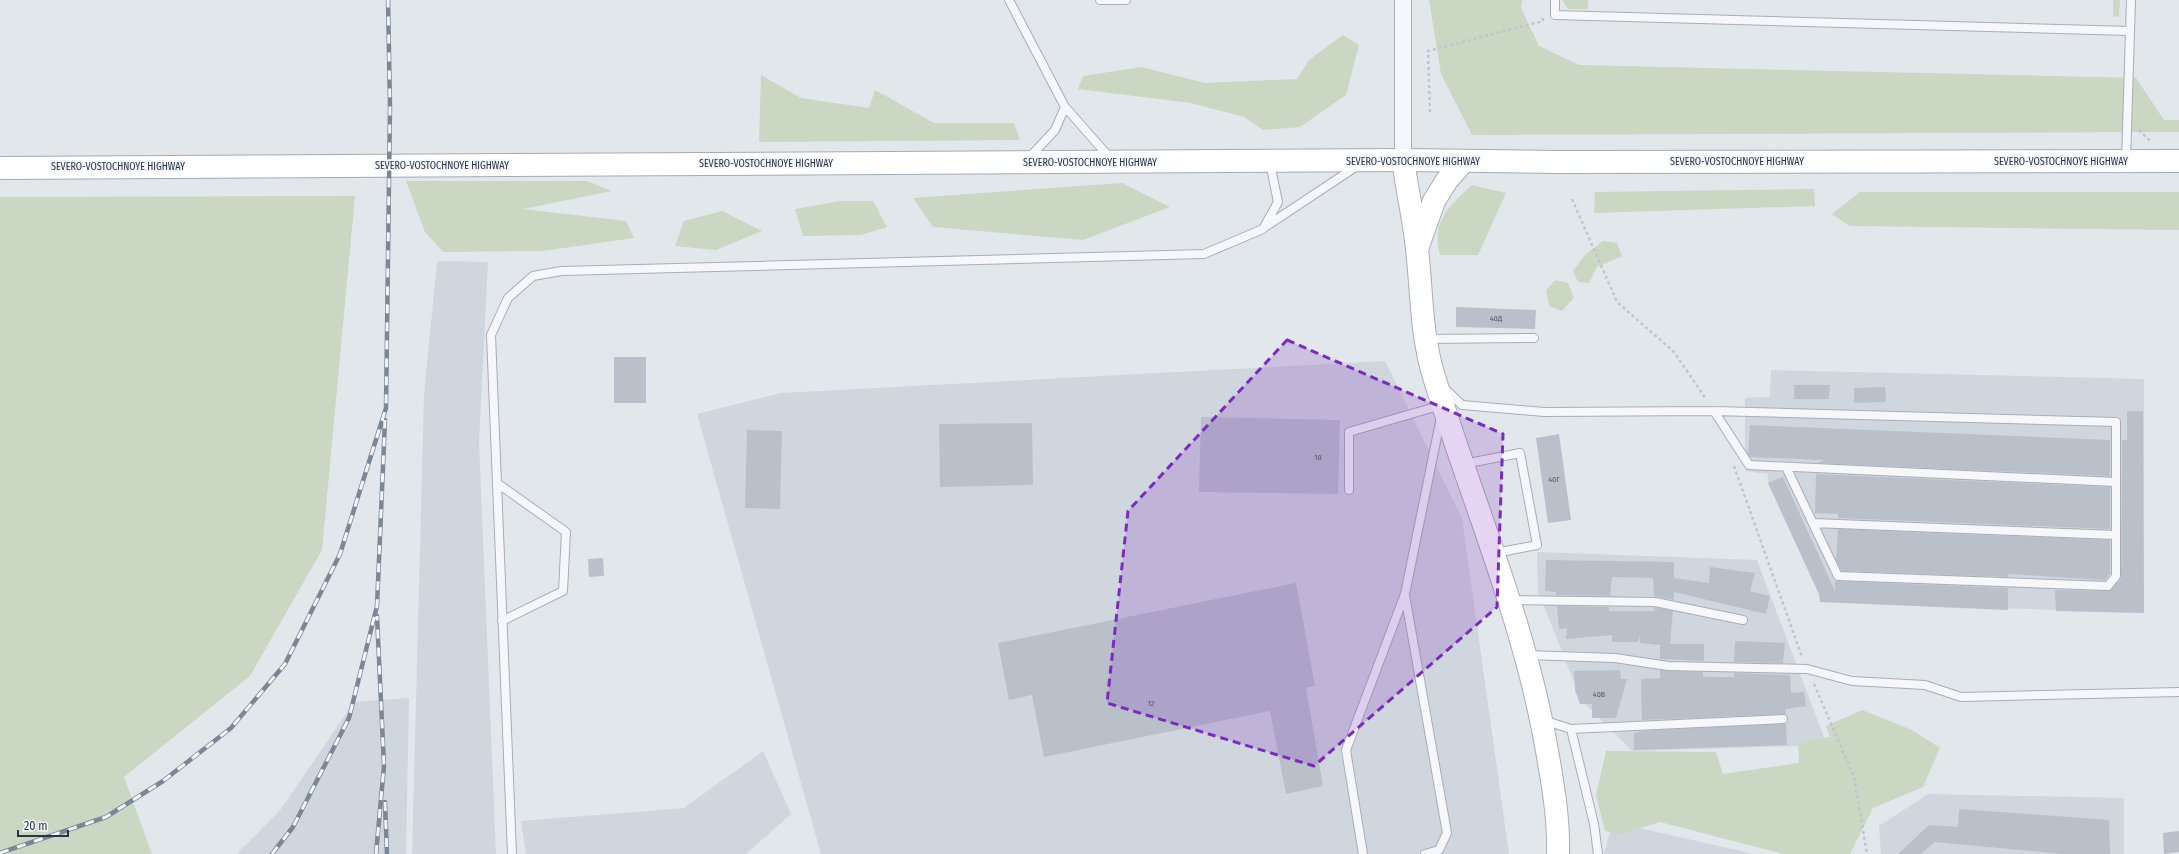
<svg xmlns="http://www.w3.org/2000/svg" width="2179" height="854" font-family="'Fira Sans Condensed',sans-serif">
	<rect width="100%" height="100%" fill="#e2e7ec"/>
	<path fill="#d0d6de" d="M437,261l51,1 -9,180 17,412h-84l12,-459z
		M1385,361l77,157 47,336h-688l-124,-440 84,-21z
		M1771,370l373,9v234l-324,-11 -1,-8 -51,-111v-9l-23,-3v-73l25,-1z
		M1537,552l220,8 70,185 -195,6 -51,-51 -43,-109z
		M409,698l-3,156h-169l44,-45 73,-107z
		M763,751l28,63 -45,40h-220l-5,-33 163,-13z
		M1928,794l196,4v56h-243l-2,-28z
		M1613,822l141,32h-150z"/>
	<path fill="#c9d7c3" d="M1429,0h93l-1,8 18,38 40,19 557,13 28,42h15v12l-707,3 -31,-61z
		M1562,0h26v9h-20z
		M2113,0h7l-1,16 -6,1z
		M1343,35l16,10 -13,50 -46,32 -37,3 -19,-13 -53,-14 -113,-14 5,-13 58,-9 64,16 92,-4 12,-19z
		M761,75l40,23 68,10 6,-18 59,33h80l6,17 -261,2z
		M406,181h181l25,10 -89,18 103,12 8,17 -92,13 -99,1 -18,-20z
		M1122,183l48,24 -87,33 -150,-13 -20,-29z
		M1472,185l34,8 -28,62h-38c-9,-33 9,-49 32,-70z
		M1814,189l1,17 -221,7 1,-21z
		M1860,192h319v38l-329,-4 -18,-12z
		M355,196l-33,354 -72,126 -126,101 28,77h-152v-657z
		M840,201h33l14,26 -26,8 -58,1 -8,-27z
		M722,211l40,20 -46,19 -41,-4 9,-25z
		M1603,241l14,2 5,13 -25,11 -8,16 -11,-1 -5,-11 13,-17z
		M1555,280l13,3 6,15 -12,13 -13,-5 -3,-16z
		M1862,710l50,20 28,18 -17,39 -50,21 -23,46h-66l-124,-32 -40,12 -15,-3 -9,-36 10,-44 110,1 7,22 76,-11 -1,-21 32,-5 -4,-11z"/>
	<path fill="#b9c0ca" d="M1456,307l80,3 -1,19 -79,-2z
		M614,357h32v46h-32z
		M1794,385h36l-1,14h-35z
		M1885,387l1,15 -32,1v-15z
		M2127,411h16l1,202 -88,-2 -1,-21 53,1 13,-12 1,-139h5z
		M1201,417l139,3 -2,74 -139,-2z
		M1032,423l1,62 -93,2 -1,-63z
		M1750,425l360,15v36l-293,-13 7,-3 -74,-3 -2,-3z
		M747,430l35,1 -2,78 -35,-1z
		M1559,434l12,86 -23,3 -12,-85z
		M1816,474l294,13v42l-272,-11v-4l-23,-1z
		M1783,477l52,114v-10l173,7v22l-188,-8 -1,-8 -51,-111z
		M1838,529l272,11v34l-5,6 -97,-6v3l-166,-6 -6,-11z
		M603,558l1,18 -15,1 -1,-18z
		M1546,560l128,2v16l35,5 1,-16 45,6 -5,18 20,5 -4,18 -92,-22v8l-20,-4 -1,-18 -41,-1 -2,19 -54,-1v-3l-11,-1z
		M1296,583l19,103 -9,2 17,98 -37,8 -16,-83 -226,46 -12,-62 -23,5 -11,-57z
		M1557,606l52,1v4h45v-4l19,4 -3,33h34v17l-44,-2v-14l-20,-2v-7l-2,6h-26v-7l-46,4 1,-11 -8,1z
		M1735,641l50,2 -2,20 -49,-1z
		M1620,670l1,9h6l-11,39h-24v-14h-12l-5,-14 -1,-19z
		M1660,670l43,2v5h31v-4l56,2 1,18 13,-1 2,14 -20,3v5l-144,6 -1,-41 19,-1z
		M1786,723l1,22 -153,5v-17l8,-2z
		M1959,809l150,11 1,34h-46l-129,-12 -14,12h-23l31,-29 29,2z
		M2179,831v21l-15,2 -1,-21z"/>
	<g fill="none" stroke-linecap="round" stroke-linejoin="round">
		<defs>
			<path id="lane" d="M1009,0l56,107 -10,23 -27,29
				M1100,0h26
				M1555,0v15l575,16
				M1065,107l46,52
				M2126,161l5,-161
				M1265,227l92,-61
				M1426,339l108,-1
				M1445,389l17,16 82,7 170,-1 402,11v154l-8,10 -270,-10 -52,-109
				M1714,411l35,54 367,17
				M1464,464l56,-11 17,92 -42,8
				M497,483l69,49 -3,59 -61,30
				M1349,490v-58l93,-27
				M1813,523l303,12
				M1405,595l42,238 -8,17 -14,4
				M1511,600l144,2 88,18
				M1527,655l88,3 53,8 139,3 45,12 73,4 36,12 218,-5
				M1543,720l28,9 212,-10
				M1571,729l23,95 4,30
				M512,854l-21,-519 17,-37 25,-22 28,-5 643,-17 59,-25 15,-27 -8,-39
				M1363,854l-17,-104 59,-156 36,-177"/>
			<path id="street" d="M1403,160v-160"/>
			<path id="secondary" d="M1403,160c4,30 11,59 14,89 5,44 4,88 18,131 38,124 90,242 112,371 6,33 12,69 11,103
				M1418,246l16,-45 13,-21 16,-18"/>
			<path id="primary" d="M0,168l1403,-8 153,2 623,-1"/>
		</defs>
		<use href="#lane" stroke="#a7aeb7" stroke-width="10"/>
		<use href="#street" stroke="#a7aeb7" stroke-width="18"/>
		<use href="#secondary" stroke="#a7aeb7" stroke-width="24"/>
		<use href="#primary" stroke="#a1acb9" stroke-width="24"/>
		<path stroke="#c1c5cb" stroke-width="2.5" stroke-dasharray="3 3" stroke-linecap="butt" d="M1430,112l-2,-61 115,-30v-3
			M2139,130l11,11
			M1572,199l45,103 57,50 32,47
			M1734,466l68,191
			M1814,684l40,93 13,77"/>
		<use href="#lane" stroke="#f6f7fa" stroke-width="8"/>
		<use href="#street" stroke="#f6f7fa" stroke-width="16"/>
		<use href="#secondary" stroke="#fff" stroke-width="22"/>
		<use href="#primary" stroke="#fff" stroke-width="22"/>
		<defs>
			<path id="rail" d="M385,802l2,52
				M0,853l106,-36 57,-36 68,-53 54,-64 55,-110 46,-146 4,-302 -2,-106
				M272,854l21,-27 56,-109 28,-112 8,-186
				M376,854l8,-88 -7,-150"/>
		</defs>
		<use href="#rail" stroke="#7a8797" stroke-width="4.5"/>
		<use href="#rail" stroke="#f3f6f9" stroke-width="3" stroke-dasharray="9" stroke-linecap="butt"/>
	</g>
	<path fill="#7b2cbf" fill-opacity="0.2" stroke="#7b2cbf" stroke-width="3" stroke-dasharray="8 5" stroke-linejoin="round" d="M1287,340l216,94 -6,173 -183,159 -207,-63 21,-192z"/>
	<g text-anchor="middle" dominant-baseline="central" stroke-width="3.5" stroke-linejoin="round" paint-order="stroke">
		<g font-size="8" fill="#4d5867">
			<text x="1496" y="318">40Д</text>
			<text x="1318" y="457">10</text>
			<text x="1554" y="479">40Г</text>
			<text x="1599" y="694">40В</text>
			<text x="1151" y="703">12</text>
		</g>
		<g font-size="10" fill="#293546" stroke="#f3f6f9">
			<text x="1413" y="162">SEVERO-VOSTOCHNOYE HIGHWAY</text>
			<text x="1737" y="162">SEVERO-VOSTOCHNOYE HIGHWAY</text>
			<text x="2061" y="162">SEVERO-VOSTOCHNOYE HIGHWAY</text>
			<text x="1090" y="163">SEVERO-VOSTOCHNOYE HIGHWAY</text>
			<text x="766" y="164">SEVERO-VOSTOCHNOYE HIGHWAY</text>
			<text x="442" y="166">SEVERO-VOSTOCHNOYE HIGHWAY</text>
			<text x="118" y="167">SEVERO-VOSTOCHNOYE HIGHWAY</text>
		</g>
	</g>
	<path d="M18 830v6h50v-6" fill="none" stroke="#293546" stroke-width="2"/>
	<text x="24" y="830" font-size="12" fill="#293546" stroke="#f3f6f9" stroke-width="3" paint-order="stroke">20 m</text>
</svg>
